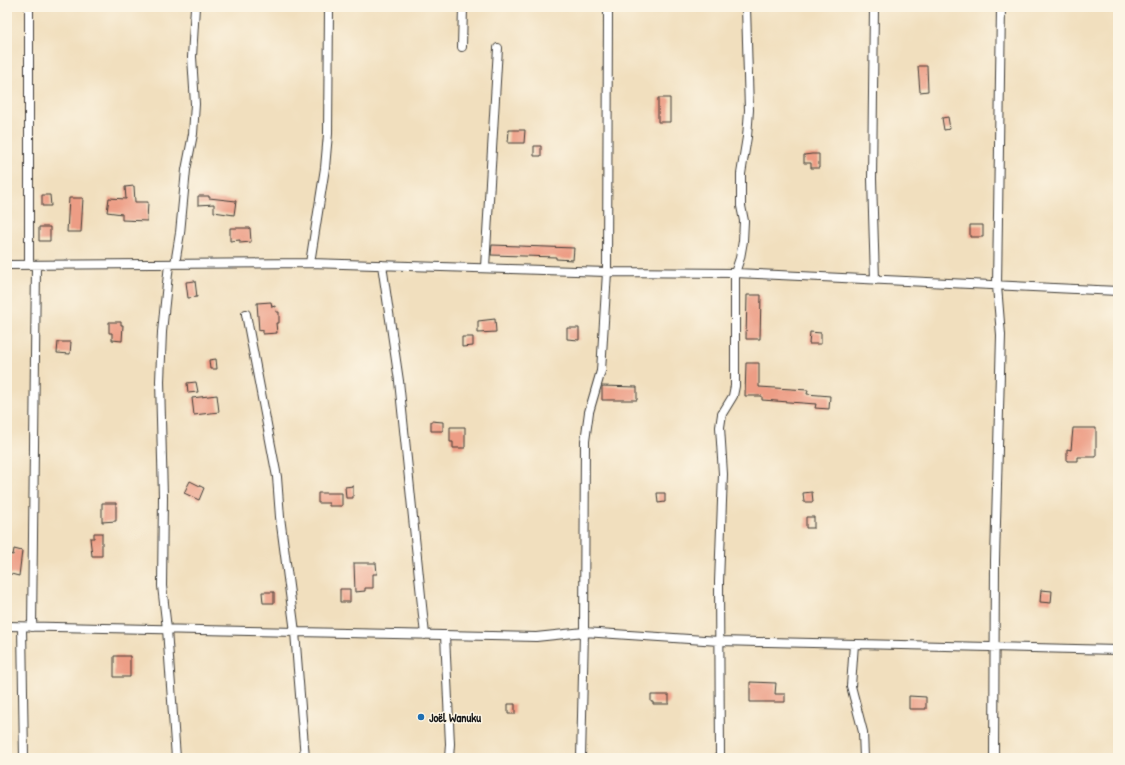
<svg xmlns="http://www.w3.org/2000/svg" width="1125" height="765" font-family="'Patrick Hand',sans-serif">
	<rect width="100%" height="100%" fill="#fcf5e5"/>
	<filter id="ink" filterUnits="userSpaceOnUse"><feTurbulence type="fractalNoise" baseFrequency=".025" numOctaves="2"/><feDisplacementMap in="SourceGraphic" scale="8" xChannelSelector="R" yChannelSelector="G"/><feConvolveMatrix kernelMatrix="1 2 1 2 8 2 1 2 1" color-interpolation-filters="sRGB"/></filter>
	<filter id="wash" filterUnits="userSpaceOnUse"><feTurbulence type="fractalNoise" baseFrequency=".012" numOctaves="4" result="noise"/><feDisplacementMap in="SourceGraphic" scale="16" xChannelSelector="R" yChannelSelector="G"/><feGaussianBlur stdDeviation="0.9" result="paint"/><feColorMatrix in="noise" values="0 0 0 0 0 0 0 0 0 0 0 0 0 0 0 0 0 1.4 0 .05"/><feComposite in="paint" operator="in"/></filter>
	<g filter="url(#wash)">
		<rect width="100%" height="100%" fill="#f1dfbe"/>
		<g id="blocks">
			<path fill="#ed9d85" d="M918,66h9l1,25 -8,1z
				M658,98h12v24h-12z
				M948,117l2,12 -6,1 -2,-12z
				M509,130h16l-1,13h-16z
				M534,146h7v10h-7z
				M812,154h7v14h-8v-5h-7v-8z
				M134,186l1,16h13l-1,19 -25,-1v-6l-15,-2 2,-14 17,1 -1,-12z
				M42,195h8l1,11h-9z
				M198,196h11v2l27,3 -2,14 -20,-3v-8l-16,1z
				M69,198h14l-2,34h-14z
				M970,225h13v12h-13z
				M39,227h11v14h-11z
				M230,228h20l1,14 -11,1v-3l-10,1z
				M492,245l82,3 -1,12 -17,-1v-2l-65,-2z
				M195,281l2,16 -9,1 -2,-16z
				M747,295h14l-1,44h-14z
				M271,302l1,5 3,-1 1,6h3v11h-3l1,10 -14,1v-4l-4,1 -2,-28z
				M495,319l1,13 -18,1v-12z
				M109,322h12v3h2l-1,16 -10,-1v-7h-3z
				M567,328h12v12l-12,-1z
				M810,332l11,1v11h-12z
				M462,337h11v9l-11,1z
				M58,342h13l-1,12 -13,-1z
				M216,359l1,10h-7l-1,-9z
				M746,363h13v24l49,3 -1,4 23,2 -1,13 -14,-1 1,-4 -54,-4v-4h-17z
				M196,382l2,10 -10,1 -1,-10z
				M602,386l35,1v13h-35z
				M217,395l2,17 -25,3 -2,-17z
				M431,421l12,1v9h-12z
				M450,427h15v21h-12v-6h-3z
				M1073,428h23v29h-18v4h-11v-12l4,1z
				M190,481l14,7 -5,12 -15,-7z
				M353,486v12h-7l-1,-11z
				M812,492l1,10h-9l-1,-9z
				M318,493h24v13h-13v-3h-11z
				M657,493h8v9l-7,1z
				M102,503h14v18l-14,1z
				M806,517h8v11h-8z
				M94,533h8v23h-10l-2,-18h4z
				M14,549l8,2 -3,25 -12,-3v-19l6,1z
				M354,563h22l1,11h-4v14h-8v3l-10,1z
				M340,589h10v13h-10z
				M1041,590l11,1 -1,12 -11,-1z
				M262,592h12v11h-11z
				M114,656h16v21h-16z
				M750,682l26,1 -1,11h10v8h-35z
				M651,695h18v9h-16v-2h-2z
				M909,696l17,1v12h-17z
				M508,704h7v10h-7z"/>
		</g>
	</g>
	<g filter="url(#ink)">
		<use href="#blocks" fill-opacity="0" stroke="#3c3934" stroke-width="1"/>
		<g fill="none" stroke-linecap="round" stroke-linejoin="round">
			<defs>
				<path id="minor" d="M874,7l-2,172 3,101
					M462,47l1,-40
					M310,263l15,-95 3,-34 1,-127
					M169,264l-7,68 -2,49 3,116 -1,89 5,43 9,129
					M175,264l5,-31 6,-63 7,-36 2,-30 -3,-47 3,-50
					M7,265l303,-2 297,9 128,1 383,18
					M29,265v-258
					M382,265l17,116 26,254
					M485,267l13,-219
					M246,314l31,163 3,40 15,115 10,126
					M7,626l529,11 48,-5 135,9 399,9
					M22,627l2,131
					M32,627l4,-362
					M445,635l5,109 -1,14
					M854,644l-3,42 12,46 1,26
					M581,758l3,-126 1,-191 4,-29 12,-41 6,-99 1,-265
					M720,758l-1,-176 4,-108 -3,-47 2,-13 11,-18 2,-10v-113l5,-15 3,-17 1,-20 -3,-15v-32l6,-37 2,-27 -3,-103
					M994,758l1,-198 6,-225 -4,-49 4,-279"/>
			</defs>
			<use href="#minor" stroke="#3c3934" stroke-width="10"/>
			<use href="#minor" stroke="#fff" stroke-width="8"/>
		</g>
	</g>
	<circle fill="#1f6fb2" stroke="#fcf5e5" stroke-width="1.5" cx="421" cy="717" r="4"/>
	<g text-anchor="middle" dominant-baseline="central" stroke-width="3" stroke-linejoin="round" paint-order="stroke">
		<g font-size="12" font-weight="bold" fill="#1c1c1c" stroke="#fcf5e5" text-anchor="start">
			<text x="429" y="717">Joël Wanuku</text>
		</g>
	</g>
	<rect width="1125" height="765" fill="none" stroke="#fcf5e5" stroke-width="24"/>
</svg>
